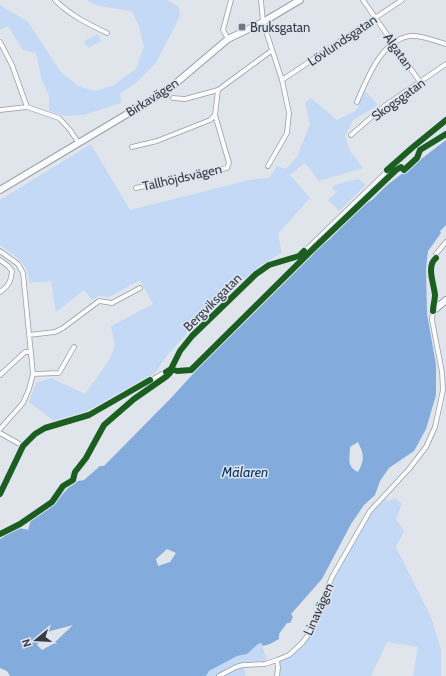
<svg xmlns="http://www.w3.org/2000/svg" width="446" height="676" font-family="Cabin,sans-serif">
	<rect width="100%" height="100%" fill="#e0e5eb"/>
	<path fill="#c3d9f5" d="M87,0h80l12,7 1,9 -24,47 -20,20 -16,10 1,10 -37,12 -19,1 -16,-5v-15l-7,-16 -6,-27 -13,-3 -15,-24 -8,4v-25l28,17 33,50 17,14 17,5 17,-5 24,-17 8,-22 -5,-21 -7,-15 -34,-5z
		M98,34l3,7 -13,7 -4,-7z
		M365,91l13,14 -25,15 -8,16 5,15 13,17 -44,13 -14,-18 -15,12 20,23 -32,36 4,19 -21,12 -28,24 -41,38 -26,30 -11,16 -68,38 -33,10 -25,-19 7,-19 15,-5 34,16 23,-32 7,-16 -4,-20 42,-22 -13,-24 -31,17 -10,-1 -7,4 -8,-10 -28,22 -5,-31 -21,2c-3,-22 -13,-25 -30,-38v-45l91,-56 39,66 119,-30 20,-2 8,-12 9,3 11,-12 13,-33 -5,-21 6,-5 26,22 19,-9z
		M358,179l8,6 -27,26 -11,-11 8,-7 -4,-6 9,-4z
		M395,498l7,6 -6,15 8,12 -8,16 35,70 10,32v27h-28l5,-29 -31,-5 -16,34h-92v-15l12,-5 13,-11 7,-10 20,-51 33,-60 8,-11 13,-14 3,2z
		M261,643l6,17 -24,3 -14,4 -12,9h-11l3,-5 28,-15 10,-2 11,-10z
		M243,665l3,11h-27z"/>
	<path fill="#83abdc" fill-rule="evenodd" d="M446,140v85l-6,6 1,2 -13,18 -2,17 1,46 9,51v30l-10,34 -12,22 -25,17 -9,13 -5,14 -11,10 -13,19 -29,55 -31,35 2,3 -3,6h-3l-8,11v5l-9,5 -7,2 -2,-3 -3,1 -11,10 -10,2 -28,15 -3,5h-196l-3,-5 -7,-3v-129c11,-6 12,-14 28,-9l3,-10 24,-17 13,-15 10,-7 6,-1 16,-14h4l68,-69 31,-34 71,-73 45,-43 11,-8 32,-33 10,-6 14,-14zM358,442c6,13 7,17 0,30 -12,-6 -8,-13 -8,-25zM167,549l9,4 -6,9 -12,4 -2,-7zM73,625l-20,19 -11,6 -5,-5 10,-13z"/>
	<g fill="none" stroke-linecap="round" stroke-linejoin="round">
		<defs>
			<path id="street" d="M55,0c15,15 33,24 52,33
				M261,0l2,22 19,58 7,33 -2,20 -19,33
				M363,0l57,82
				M228,39l-5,-9 8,-30
				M0,42l12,23 15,42
				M282,80l120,-80
				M173,98l12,1 33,-9
				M357,102c10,-23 26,-66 56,-66 11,0 22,5 33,8
				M0,110l27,-3 32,11 11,12 8,12
				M351,135l32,-28 63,-43
				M132,147l25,-6 53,-21 5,-5
				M136,188l91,-20 2,-5 -14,-48 3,-25 53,-39
				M0,251l18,13 5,9 10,101 -4,15 -6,14 -23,26
				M436,258v-4l10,-12
				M0,260l8,6 4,5c-1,10 -3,15 -12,21
				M29,335l26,-3 8,-4 36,-27 13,2 28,-15
				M33,374l26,-1 15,-26
				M0,375l25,-23h6
				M0,433l23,13
				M0,494l23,-48 12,-12 10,-6 44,-13 82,-46 9,-18 12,-15 64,-62 13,-9 30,-9 11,-10 90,-87 46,-39
				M277,660l1,8 -1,8
				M219,676l17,-9 7,-2 22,-1 12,-4 12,-5 13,-12 7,-9 23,-57 38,-66 39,-42 17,-22 9,-20 8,-37 -1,-18 -10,-52 1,-9"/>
			<path id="secondary" d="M0,190l169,-101 59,-50 35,-17 37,-22
				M433,311l13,-11"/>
		</defs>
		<use href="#street" stroke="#9a9ea2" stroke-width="5.5"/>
		<use href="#secondary" stroke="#9a9ea2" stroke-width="8"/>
		<use href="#street" stroke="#fafbfc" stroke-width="4"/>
		<use href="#secondary" stroke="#fafbfc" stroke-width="6"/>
		<defs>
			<path id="cycleway" d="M387,170l26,-23 33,-27
				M433,311c0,-6 2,-11 2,-16 -1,-11 -9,-29 1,-37
				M166,372l5,-3 9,-18 12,-15 64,-62 13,-9 30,-9 5,-5
				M0,494l23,-48 12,-12 10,-6 44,-13 61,-35
				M0,534l20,-10 32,-22 11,-16 10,-6 2,-8 11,-14 18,-33 30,-26 33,-23 3,-3 1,-4 6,2 14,-1 123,-122 82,-78 5,-3 3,3 13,-12 3,-8 26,-16"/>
		</defs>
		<use href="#cycleway" stroke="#dbe4f0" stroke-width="8"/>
		<use href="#cycleway" stroke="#1b5e20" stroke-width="6"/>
	</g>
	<rect fill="#73777c" stroke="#dbe4f0" stroke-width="1.5" x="238" y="23" width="8" height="8" rx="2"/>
	<g text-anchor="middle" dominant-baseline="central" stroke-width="3" stroke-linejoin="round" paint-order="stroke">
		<g font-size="13" fill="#383c40" stroke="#dbe4f0" text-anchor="start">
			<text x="250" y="27">Bruksgatan</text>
		</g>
		<g font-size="13" fill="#383c40" stroke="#dbe4f0">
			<text transform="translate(342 40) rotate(-34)">Lövlundsgatan</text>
			<text transform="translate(399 51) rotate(55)">Algatan</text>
			<text transform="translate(152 97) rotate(-33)">Birkavägen</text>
			<text transform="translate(398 99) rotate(-36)">Skogsgatan</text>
			<text transform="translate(182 177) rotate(-13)">Tallhöjdsvägen</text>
			<text transform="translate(212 302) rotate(-45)">Bergviksgatan</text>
			<text transform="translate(318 609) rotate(-66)">Linavägen</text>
		</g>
		<g font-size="14" font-style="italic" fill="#0b325e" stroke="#dbe4f0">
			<text x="245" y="472">Mälaren</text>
		</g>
	</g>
	<g transform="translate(36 640) rotate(252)" stroke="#dbe4f0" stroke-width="3" paint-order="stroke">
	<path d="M0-3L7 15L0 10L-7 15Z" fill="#383c40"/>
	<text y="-6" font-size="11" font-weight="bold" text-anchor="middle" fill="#383c40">N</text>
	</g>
</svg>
